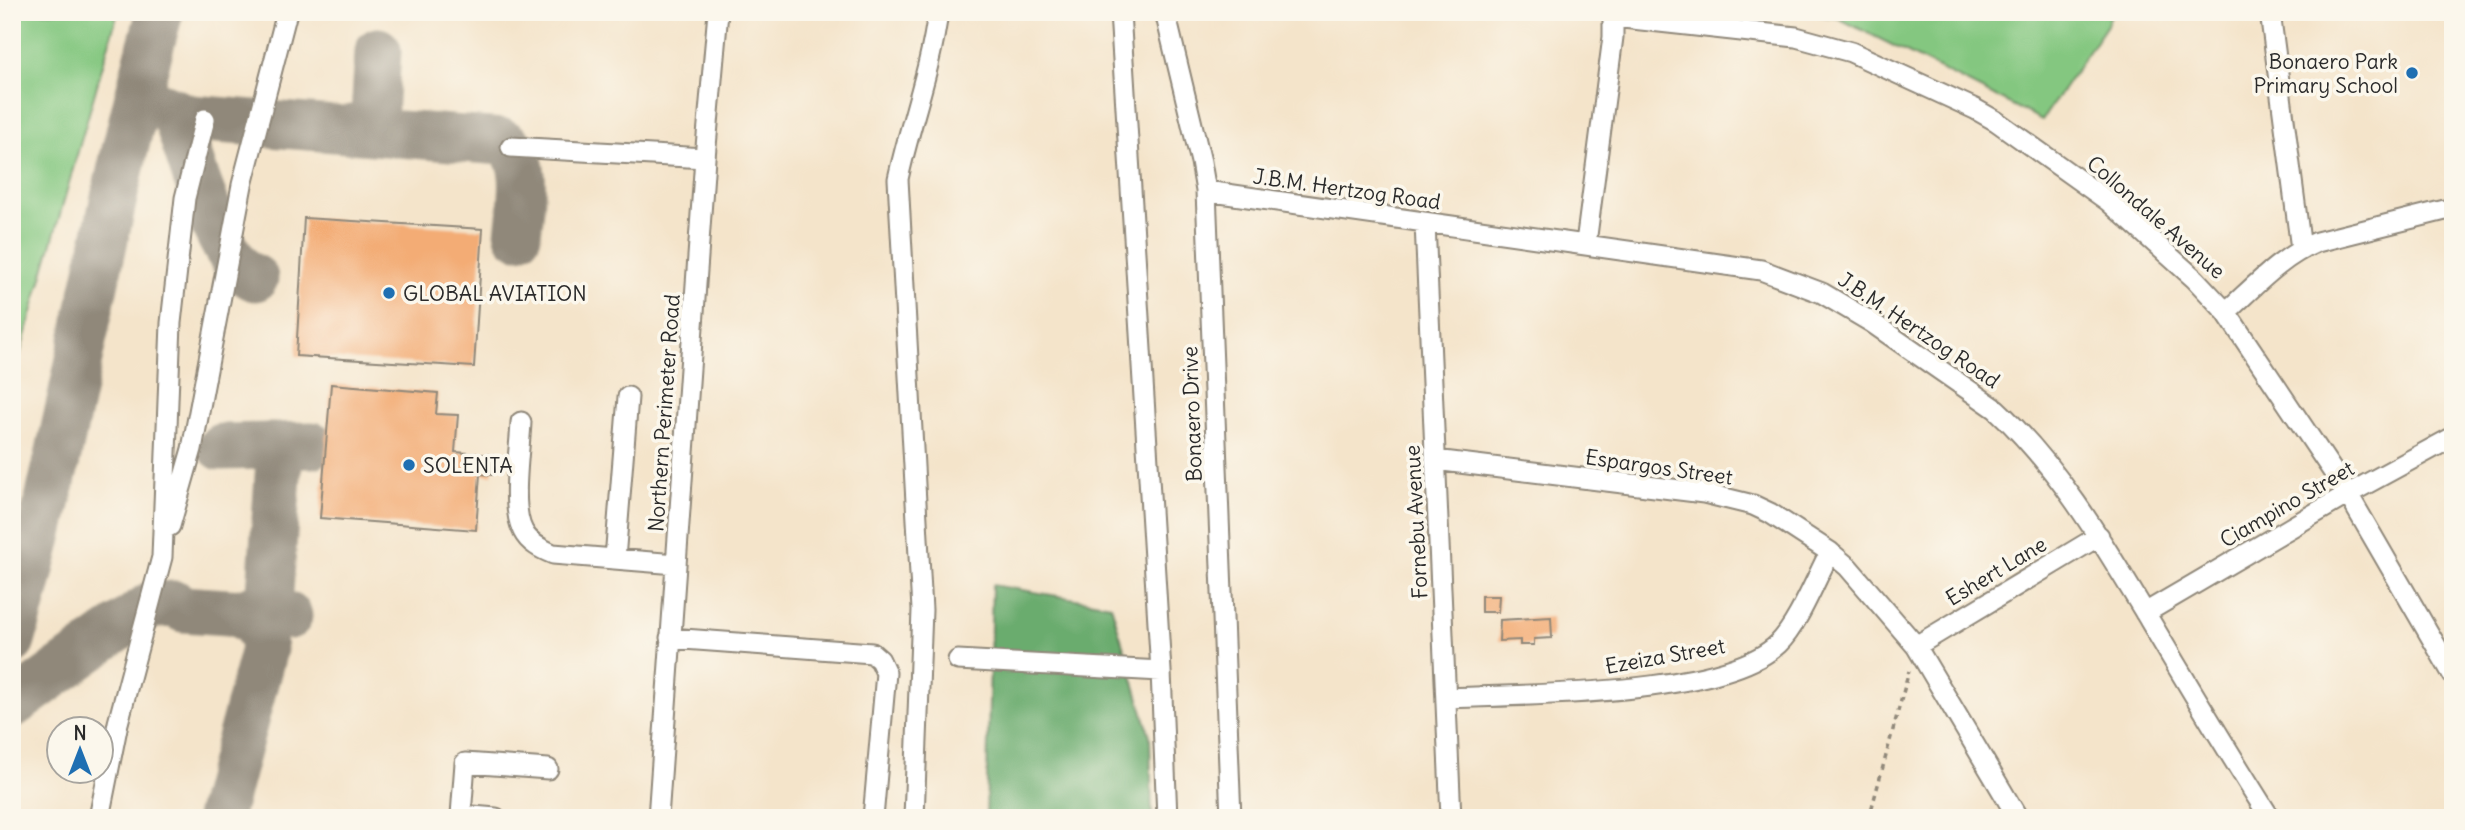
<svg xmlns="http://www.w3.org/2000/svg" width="2465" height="830" font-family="Delius,sans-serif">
	<rect width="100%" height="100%" fill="#fbf7ec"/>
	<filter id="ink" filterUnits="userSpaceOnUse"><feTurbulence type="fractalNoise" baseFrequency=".0143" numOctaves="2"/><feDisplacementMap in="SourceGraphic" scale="14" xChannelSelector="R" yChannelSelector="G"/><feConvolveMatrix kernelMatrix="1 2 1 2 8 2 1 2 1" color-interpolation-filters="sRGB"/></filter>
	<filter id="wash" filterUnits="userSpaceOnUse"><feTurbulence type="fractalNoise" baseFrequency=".00686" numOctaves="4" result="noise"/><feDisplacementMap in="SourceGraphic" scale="28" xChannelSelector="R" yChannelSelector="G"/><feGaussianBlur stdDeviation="1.57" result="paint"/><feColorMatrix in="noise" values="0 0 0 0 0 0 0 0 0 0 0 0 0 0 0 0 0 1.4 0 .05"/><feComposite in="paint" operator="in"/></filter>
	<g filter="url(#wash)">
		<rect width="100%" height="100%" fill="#f4e4ca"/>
		<path fill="#84c780" stroke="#587956" stroke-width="2" d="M12,12h106l-106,370z
			M1794,12h318l-5,13 -65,95 -204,-102z"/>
		<path fill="#6bac6e" stroke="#4b6c4c" stroke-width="2" d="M992,585l119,20 39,131 2,82h-166z"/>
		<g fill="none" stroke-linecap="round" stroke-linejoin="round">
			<path stroke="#90887a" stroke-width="47" d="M133,119c17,-29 36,-6 58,-1l312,24c30,16 17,66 15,93
				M177,121c14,37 41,144 78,157
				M347,129l16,-3 11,-10 4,-65
				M221,447l91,-2
				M239,613l22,-8 9,-13 9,-131 -2,-8 -10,-6
				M12,641c58,-207 90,-421 148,-629
				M12,705l139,-100 25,-1 7,5 106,7
				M219,818l45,-169c-1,-20 -15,-33 -35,-37"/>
		</g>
		<g id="blocks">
			<path fill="#f3ac75" d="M304,218l179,11 -9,138 -178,-11z
				M331,384l107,9 -2,21 22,1 -3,37 38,3 -1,20 -12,-1 -4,56 -156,-12z
				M1481,596h18l-1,16h-17z
				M1551,617l1,21 -18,1v6h-14v-5l-21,1 1,-21z"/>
		</g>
	</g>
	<g filter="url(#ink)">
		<use href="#blocks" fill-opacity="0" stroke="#90887a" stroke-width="2"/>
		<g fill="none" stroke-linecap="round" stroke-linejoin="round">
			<defs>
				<path id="minor" d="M1120,12l41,659 6,147
					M1165,12l36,150 5,29 25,627
					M2270,12l31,237
					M1614,17l182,20 55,15 124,57 21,12 112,80 87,78 31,33 122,182 105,181
					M511,147l194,11
					M1206,191l555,79 61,23 49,29 125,87c64,59 109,137 154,212 39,66 79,132 120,197
					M1425,223l26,595
					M1586,243l27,-206v-25
					M2226,312c29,-26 55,-55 91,-70l136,-34
					M521,422c-1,28 -11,85 2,109 6,12 18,18 30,23l123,10
					M1435,460l269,33 49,12 17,8 60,39 18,15 68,79 102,172
					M170,526l22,-77 50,-264 45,-173
					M615,559l13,-162
					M2145,613l203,-119 105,-57
					M670,638l202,15 8,7 6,13 -13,145
					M1916,646l183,-110
					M958,660l203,11
					M1447,698c77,-4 276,-1 331,-54 20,-19 38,-66 52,-92
					M461,815l4,-52 83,6
					M99,818l19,-95 44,-166 9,-234 14,-125 20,-79
					M461,818v-3l35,3
					M658,818l47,-660 13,-146
					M914,818l8,-208 -24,-431c12,-56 33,-110 40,-167"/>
			</defs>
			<use href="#minor" stroke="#90887a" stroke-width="23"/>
			<path stroke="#90887a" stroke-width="3.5" stroke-dasharray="5 5" stroke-linecap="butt" d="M1869,818l40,-147"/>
			<use href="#minor" stroke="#fff" stroke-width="19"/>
		</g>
	</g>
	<g fill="#1f6fb2" stroke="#fbf7ec" stroke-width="2.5">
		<circle cx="2412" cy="73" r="7"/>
		<circle cx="389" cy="293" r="7"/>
		<circle cx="409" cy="465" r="7"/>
	</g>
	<g text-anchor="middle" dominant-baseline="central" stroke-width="7" stroke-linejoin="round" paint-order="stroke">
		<g font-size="21" fill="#2b2b2b" stroke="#fbf7ec" text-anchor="start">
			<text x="2398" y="61" text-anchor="end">Bonaero Park<tspan x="2398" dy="24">Primary School</tspan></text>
			<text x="403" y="293">GLOBAL AVIATION</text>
			<text x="423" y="465">SOLENTA</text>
		</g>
		<g font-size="21" fill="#2b2b2b" stroke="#fbf7ec">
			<text transform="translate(1347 189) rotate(8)">J.B.M. Hertzog Road</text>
			<text transform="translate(2156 217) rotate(41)">Collondale Avenue</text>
			<text transform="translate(1919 330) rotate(34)">J.B.M. Hertzog Road</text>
			<text transform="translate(664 413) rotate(-86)">Northern Perimeter Road</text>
			<text transform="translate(1192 414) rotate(-92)">Bonaero Drive</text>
			<text transform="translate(1659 467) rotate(8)">Espargos Street</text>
			<text transform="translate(2287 504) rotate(-30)">Ciampino Street</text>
			<text transform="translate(1416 522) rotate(-93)">Fornebu Avenue</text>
			<text transform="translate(1996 571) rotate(-31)">Eshert Lane</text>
			<text transform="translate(1665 656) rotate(-10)">Ezeiza Street</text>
		</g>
	</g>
	<rect width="2465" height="830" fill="none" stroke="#fbf7ec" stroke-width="42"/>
	<g transform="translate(80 750)"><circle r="33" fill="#fbf7ec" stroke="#a8a59f" stroke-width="2"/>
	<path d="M0-5L12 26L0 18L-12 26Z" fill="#1f6fb2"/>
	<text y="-10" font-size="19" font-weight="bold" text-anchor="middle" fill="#2b2b2b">N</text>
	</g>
</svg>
